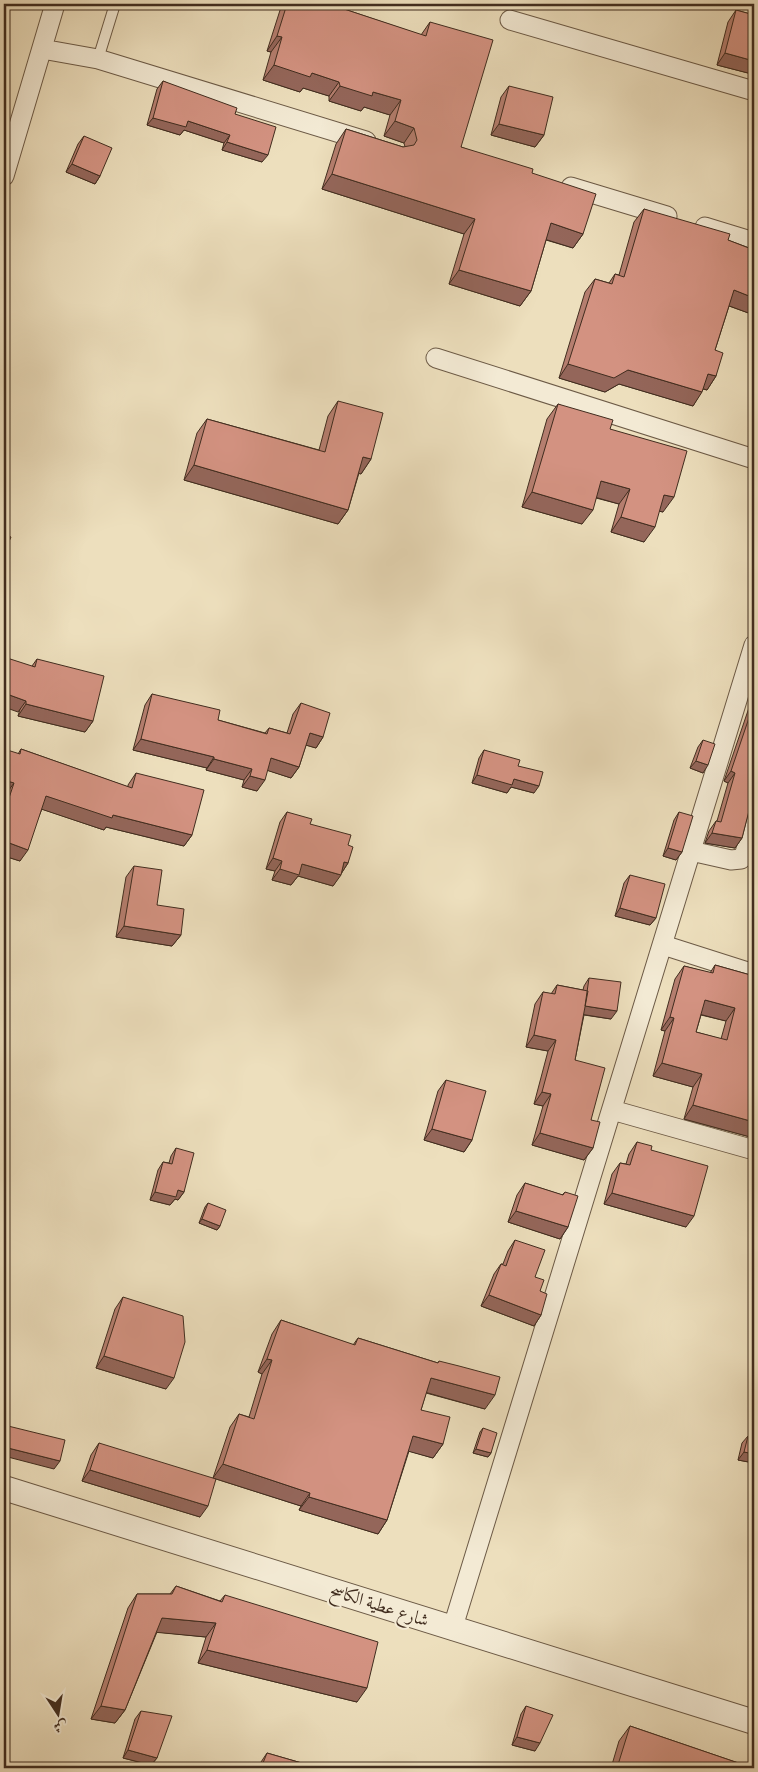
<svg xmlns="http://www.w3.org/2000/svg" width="758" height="1772" font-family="'Sorts Mill Goudy',Amiri,serif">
	<rect width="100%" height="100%" fill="#eddfbd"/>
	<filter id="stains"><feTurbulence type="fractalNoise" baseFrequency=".004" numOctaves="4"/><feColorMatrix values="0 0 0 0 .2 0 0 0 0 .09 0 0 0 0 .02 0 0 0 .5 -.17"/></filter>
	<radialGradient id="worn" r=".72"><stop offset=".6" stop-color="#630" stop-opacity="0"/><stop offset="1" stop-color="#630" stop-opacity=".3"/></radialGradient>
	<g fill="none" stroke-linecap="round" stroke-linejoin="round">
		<defs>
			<path id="service" d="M98,59l17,-55"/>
			<path id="minor" d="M510,20l244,71
				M42,49l56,10 268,82
				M4,176l51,-172
				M571,187l96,29
				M705,227l49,15
				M436,358l318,101
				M691,851l40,9 10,-1 4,-6 9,-33
				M663,945l91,29
				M612,1110l142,40
				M452,1630l302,-985"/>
			<path id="tertiary" d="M4,1488l750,234"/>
		</defs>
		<use href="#service" stroke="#6c5a46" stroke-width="12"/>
		<use href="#minor" stroke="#6c5a46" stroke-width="21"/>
		<use href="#tertiary" stroke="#6c5a46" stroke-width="26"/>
		<use href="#service" stroke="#f3ead4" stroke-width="10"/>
		<use href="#minor" stroke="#f3ead4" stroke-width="19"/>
		<use href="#tertiary" stroke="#f3ead4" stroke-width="24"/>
	</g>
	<path fill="#b57e6f" stroke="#412d1f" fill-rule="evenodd" d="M282,4h64l-2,5 77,26 9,-13 31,125 71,26 51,61 -10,14 -27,-8 -15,51 -11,15 -71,-22 15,-50 -142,-45 14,-45 10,-15 57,18h2l-1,-4 -20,-7 6,-21 -26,-8 -3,4 -32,-10v-5l-26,-8 -3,4 -37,-12 8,-28 -4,-1z
		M736,10l18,5v49l-6,9 -31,-8 11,-43z
		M163,81l72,33 27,48 -40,-12 2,-7 -40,-13 -4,5 -33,-10 10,-36z
		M509,86l35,49 -9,12 -44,-12 10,-38z
		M84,136l16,40 -5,8 -29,-12 12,-28z
		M644,209l108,40 2,-3v69l-25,-9 -14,44 1,26 -9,14 -4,-1 -10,17 -74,-22 -14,8 -46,-14 26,-86 10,-13 14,4 6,-9 4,1 15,-53z
		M338,401l33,58 -10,15 -2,-1 -11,37 -10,14 -154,-44 13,-47 10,-14 112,31 9,-34z
		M558,404l52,25 53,83 -4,-1 -15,31 -33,-10 8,-28 -23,-6 -14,26 -60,-17 25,-88z
		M37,659l56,62 -8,11 -67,-16 14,-50z
		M754,693v110l-5,7 -7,28 -7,10 -30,-5 4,-12 7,-10h1l11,-38 -4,-2z
		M152,694l66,26 47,13 4,-5 18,5 6,-19 8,-11 22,34 -7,11 -10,-3 -7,22 -8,11 -24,-8 -10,21 -15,-4 2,-7 -38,-10 1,-2 -74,-18 12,-45z
		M703,740v33l-13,-5 8,-21z
		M21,749l107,38v-2l8,-12 56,62 -8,11 -78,-19 -2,3 -62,-21 -22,52 -16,-5v-56l14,-46z
		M484,750l34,16 16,27 -23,-6 -4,6 -35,-10 7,-25z
		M287,812l61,33v18l-15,23 -35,-10 -7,9 -19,-5 3,-9 -9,-2 14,-47z
		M679,812l3,40 -6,8 -13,-4 11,-36z
		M134,866l23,39 24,30 -9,11 -56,-9 10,-60z
		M630,875l26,43 -6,7 -35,-9 9,-33z
		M715,965l39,11v162l-70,-19 9,-32 -40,-11 12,-45 -4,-1 14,-51 9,-13 26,7zM701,1015l25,6 -5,18 -25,-7z
		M589,978l22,41 -27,-4 -9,45 16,60 2,28 -9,12 -52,-15 11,-39 -9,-2 14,-53 -22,-4 9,-43 8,-12 8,2 6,-9 26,5 1,-4z
		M446,1080l26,60 -8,12 -40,-12 14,-49z
		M637,1142l14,8 35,77 -82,-23 8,-30 8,-11 6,1 3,-10z
		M176,1148l8,44 -6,8 -3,-1 -5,6 -20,-5 8,-30 5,-8 6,1 2,-7z
		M525,1183l37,12 3,-3 3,35 -8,12 -52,-17 9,-27z
		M208,1203l12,23 -3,4 -18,-7 6,-16z
		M515,1240l20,37 5,14 1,24 -7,11 -53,-20 13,-32 7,-10h2l5,-13z
		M123,1297l43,92 -70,-21 19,-59z
		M281,1320l72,25 5,-7 80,25 1,-2 46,48 -59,-16 -5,17 22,34 -10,14 -24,-7 -22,69 -9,14 -79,-24 2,-4 -88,-28 17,-51 9,-13 10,3 13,-43 -4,-2 14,-38z
		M483,1428l8,25 -3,4 -15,-4 7,-21z
		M748,1436l6,1v26l-16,-3 4,-17z
		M99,1443l101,74 -118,-36 9,-26z
		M176,1586l44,15 5,-6 132,107 -159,-39 8,-26 -49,-5 -32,78 -10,13 -24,-4 37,-111 9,-14h33z
		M526,1706l9,45 -23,-6 9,-31z
		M141,1711l16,47 -6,7 -28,-7 12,-39z
		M630,1726l123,42h-142l8,-27z
		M267,1753l52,15h-62z"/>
	<path fill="#94665a" stroke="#412d1f" d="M277,36l5,1 -11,15 -4,-1z
		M725,53l29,8v3l-6,9 -31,-8z
		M274,65l38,8 27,9 -10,14 -26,-8 -3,4 -37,-12z
		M340,86l33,6 28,8 -11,15 -26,-8 -3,4 -32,-10z
		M153,118l35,3 42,14 -6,8 -40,-13 -4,5 -33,-10z
		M395,121l19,7 -10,15 -20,-7z
		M499,124l45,11 -9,12 -44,-12z
		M227,142l41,13 -6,7 -40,-12z
		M72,164l28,12 -5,8 -29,-12z
		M332,174l143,45 -11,15 -142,-45z
		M551,223l32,11 -10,14 -32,-10z
		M459,270l72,21 -11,15 -71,-22z
		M734,290l20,8v17l-30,-11z
		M568,364l60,6 74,22 -9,14 -74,-22 -14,8 -46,-14z
		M708,374l8,2 -9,14 -9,-3z
		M363,457l8,2 -10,15 -8,-2z
		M194,465l154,45 -10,14 -154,-44z
		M601,481l29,8 -11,15 -28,-8z
		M532,492l61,18 -11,14 -60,-17z
		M664,495l10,2 -11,15 -9,-2z
		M621,517l34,10 -11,15 -33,-10z
		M4,693l22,8 -8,11 -14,-5z
		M26,704l67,17 -8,11 -67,-16z
		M310,733l13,4 -7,11 -14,-4z
		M141,739l73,18 -7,11 -74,-18z
		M271,758l28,9 -8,11 -28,-9z
		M214,759l38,10 -8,11 -38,-10z
		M696,761l12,4 -5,8 -13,-5z
		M731,771l4,2 -7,10 -4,-2z
		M477,775l37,4 25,7 -5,7 -23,-6 -4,6 -35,-10z
		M250,776l15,4 -8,11 -15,-4z
		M4,780l10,3 -8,11h-2z
		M46,796l67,19 79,20 -8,11 -78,-19 -2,3 -66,-22z
		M712,833l30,5 -7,10 -30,-5z
		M4,841l24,9 -8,11 -16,-5z
		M668,848l14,4 -6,8 -13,-4z
		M273,858l9,3 -7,10 -9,-2z
		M344,862l4,1 -7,11z
		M302,864l39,11 -8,11 -35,-10 -7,9 -19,-5 8,-11z
		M620,908l36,10 -6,7 -35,-9z
		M124,926l57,9 -9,11 -56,-9z
		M705,1000l30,8 -9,13 -31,-8z
		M585,1006l32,5 -6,8 -31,-5z
		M670,1017l4,1 -9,13 -4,-1z
		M534,1035l22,5 -8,11 -22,-4z
		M662,1063l40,11 -9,13 -40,-11z
		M542,1092l9,2 -8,12 -9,-2z
		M693,1105l61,17v16l-70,-19z
		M432,1129l40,11 -8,12 -40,-12z
		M540,1133l53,15 -9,12 -52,-15z
		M178,1190l6,2 -6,8 -3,-1 -5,6 -20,-5 5,-8z
		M612,1193l82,23 -8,11 -82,-23z
		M516,1211l52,16 -8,12 -52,-17z
		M202,1219l18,7 -3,4 -18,-7z
		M489,1295l52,20 -7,11 -53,-20z
		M104,1356l70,22 -8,11 -70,-21z
		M267,1359l5,1 -10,14 -4,-2z
		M431,1378l64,17 -10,14 -64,-18z
		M413,1436l30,8 -10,14 -29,-8z
		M4,1447l56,14 -6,8 -50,-13z
		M476,1449l15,4 -3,4 -15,-4z
		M744,1452l10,2v9l-16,-3z
		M223,1464l87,29 -9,13 -88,-28z
		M90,1470l118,36 -8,11 -118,-36z
		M309,1497l78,23 -9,14 -79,-24z
		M162,1618l54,5 -10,14 -53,-5z
		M207,1650l160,38 -10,14 -159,-39z
		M101,1706l24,4 -10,13 -24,-4z
		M517,1737l23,6 -5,8 -23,-6z
		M128,1750l29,8 -6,7 -28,-7z"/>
	<path fill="#d39281" stroke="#412d1f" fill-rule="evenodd" d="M287,4h59l-2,5 82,27 4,-14 63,18 -32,107 72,22 -1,4 64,21 -13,40 -32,-11 -20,68 -72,-21 16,-51 -143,-45 14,-45 57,18 11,-2 3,-5 -3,-12 -19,-7 6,-21 -28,-8 -1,4 -32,-10 -1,-4 -27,-9 -2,4 -36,-12 8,-28 -5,-1z
		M736,10l18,5v46l-29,-8z
		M163,81l74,27 -2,6 41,13 -8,28 -41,-13 3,-7 -42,-14 -2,6 -33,-9z
		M509,86l44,11 -9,38 -45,-11z
		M84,136l28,12 -12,28 -28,-12z
		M644,209l86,25 -2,6 26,10v-2v50l-20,-8 -19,60 8,3 -7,23 -8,-2 -6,18 -74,-22 -14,8 -46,-14 27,-85 17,5 3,-10 9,3z
		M338,401l45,12 -12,46 -8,-2 -15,53 -154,-45 13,-46 118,33z
		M558,404l55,16 -3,9 77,22 -13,46 -10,-2 -9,32 -34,-10 9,-28 -29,-8 -8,29 -61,-18z
		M4,534l7,3 -7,16z
		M4,657l31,10 2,-8 67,17 -11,45 -67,-17v-3l-22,-8z
		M152,694l68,16 -2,10 49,14 2,-6 21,6 11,-31 29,10 -7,24 -13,-4 -11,34 -28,-9 -6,22 -15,-4 2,-7 -38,-10v-2l-73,-18z
		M754,703v99l-4,5 -8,31 -30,-5 4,-12 5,1 14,-49 -4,-2z
		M703,740l12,4 -7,21 -12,-4z
		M4,749l16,5 1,-5 111,39 4,-15 68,17 -12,45 -79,-20 -1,3 -66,-22 -18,54 -24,-9v-28l10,-30 -10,-3z
		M484,750l36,10 -2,6 25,6 -4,14 -25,-7 -2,6 -35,-10z
		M287,812l25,7 -2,5 41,11 -3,10 5,2 -5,16 -4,-1 -3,13 -39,-11 -3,11 -19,-6 2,-8 -9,-3z
		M679,812l14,4 -11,36 -14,-4z
		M134,866l28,4 -5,35 27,4 -3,26 -57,-9z
		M630,875l35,9 -9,34 -36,-10z
		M715,965l39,11v146l-61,-17 9,-31 -40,-11 12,-45 -4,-1 14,-51 29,7zM705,1000l30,8 -8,32 -31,-8z
		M589,978l32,4 -4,29 -32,-5z
		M557,985l31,6 -13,69 30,8 -14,52 9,2 -7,26 -53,-15 11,-39 -9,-2 14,-52 -22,-5 9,-43 12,2z
		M446,1080l40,11 -14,49 -40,-11z
		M637,1142l15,4 -1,4 57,16 -14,50 -82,-23 8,-30 10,2z
		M176,1148l18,5 -10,39 -6,-2 -2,7 -21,-5 8,-30 9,2z
		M525,1183l38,12 2,-3 13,4 -10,31 -52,-16z
		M208,1203l18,7 -6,16 -18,-7z
		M515,1240l30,10 -10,27 9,3 -4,11 7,3 -6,21 -52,-20 12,-31 5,2z
		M123,1297l60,19 2,26 -11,36 -70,-22z
		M281,1320l74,25 3,-7 80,25 1,-2 20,5 41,11 -5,18 -64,-17 -10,32 29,7 -7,27 -30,-8 -26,84 -78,-23 1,-4 -87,-29 16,-50 15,5 18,-59 -5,-1z
		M4,1425l61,15 -5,21 -56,-14z
		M483,1428l14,5 -6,20 -15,-4z
		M748,1436l6,1v17l-10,-2z
		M99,1443l117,36 -8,27 -118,-36z
		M176,1586l46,16 3,-7 153,47 -11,46 -160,-38 9,-27 -54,-5 -37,92 -24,-4 36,-112h35z
		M526,1706l27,9 -13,28 -23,-6z
		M141,1711l31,5 -15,42 -29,-8z
		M630,1726l123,42h-136z
		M267,1753l52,15h-58z"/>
	<g text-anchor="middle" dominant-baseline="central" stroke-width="4" stroke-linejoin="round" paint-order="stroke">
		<g font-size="18" fill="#412d1f" stroke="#f3ead4">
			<text transform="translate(379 1607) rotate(18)">شارع عطية الكاسح</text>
		</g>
	</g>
	<rect width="758" height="1772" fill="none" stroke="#eddfbd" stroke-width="20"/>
	<rect x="5" y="5" width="748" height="1762" fill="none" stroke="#412d1f" stroke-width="2.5"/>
	<rect x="10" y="10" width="738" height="1752" fill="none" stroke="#412d1f"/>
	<g transform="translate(58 1714) rotate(168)" stroke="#f3ead4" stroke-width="4" paint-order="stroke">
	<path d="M0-4L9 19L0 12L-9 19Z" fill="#412d1f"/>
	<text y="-8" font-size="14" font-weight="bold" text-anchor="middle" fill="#412d1f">ش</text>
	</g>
	<rect width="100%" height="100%" filter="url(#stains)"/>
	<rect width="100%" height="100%" fill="url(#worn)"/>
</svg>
